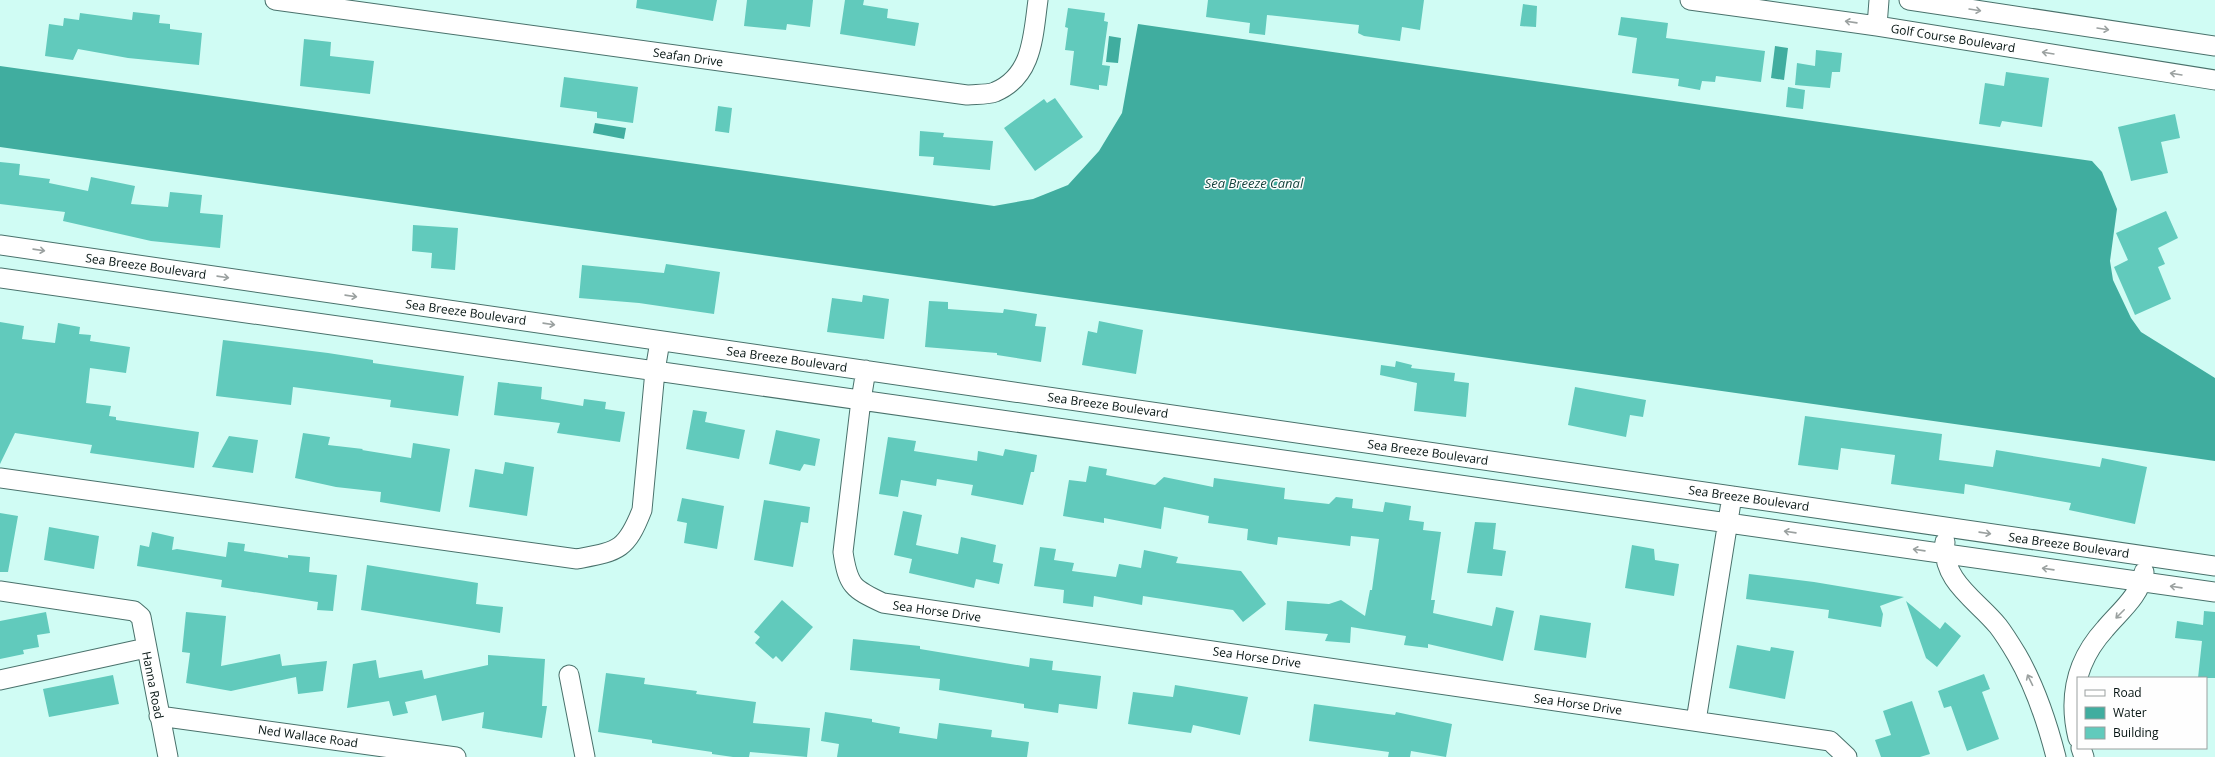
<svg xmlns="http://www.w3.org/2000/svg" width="2215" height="757" font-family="'Open Sans',sans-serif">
	<rect width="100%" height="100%" fill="#d0fcf4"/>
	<path fill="#40ad9f" d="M1138,24l954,137 10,11 15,37 -7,52 3,19 18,38 10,14 74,46v83l-2215,-314v-81l994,140 39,-7 35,-14 31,-34 23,-38z
		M1109,36l12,2 -3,25 -12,-1z
		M1775,46l13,2 -4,32 -13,-2z
		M595,123l31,5 -2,11 -31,-6z"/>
	<path fill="#61cabc" d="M637,0h80l-4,21 -77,-13z
		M747,0h66l-3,27 -23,-3 -1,6 -42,-4z
		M845,0h19l-1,5 25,4 -1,9 32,5 -4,23 -75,-12z
		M1208,0h216l-4,30 -18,-3 -2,14 -36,-5 -6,-3 1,-8 -92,-10 -2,20 -16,-2 1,-10 -44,-6z
		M1523,4l14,2 -1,21 -16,-1z
		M1068,8l37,5 -1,8 4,1 -6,43 8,1 -3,20 -8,-1v5l-29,-5 4,-34 -9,-1 3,-22 -3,-1z
		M133,12l27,3 -1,8 11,1v5l32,4 -3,32 -71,-7 -50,-9 -5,11 -28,-4 4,-32 14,2 1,-8 15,2 1,-7 52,7z
		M1621,17l47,6 -2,15 99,13 -4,31 -45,-6 -1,6 -13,-1 -2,9 -22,-4 1,-7 -47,-6 5,-35 -19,-3z
		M304,39l27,3 -1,14 44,5 -4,33 -70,-8z
		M1816,50l26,3 -2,19h-8l-2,16 -35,-3 2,-22 18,3z
		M2006,72l43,6 -7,49 -40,-6 -2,6 -21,-3 6,-41 19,3z
		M564,77l74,10 -5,36 -36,-5v-6l-37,-5z
		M1788,87l17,3 -2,19 -17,-2z
		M1055,98l28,39 -48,34 -31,-43 40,-29 3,4z
		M718,106l14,2 -3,25 -14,-2z
		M2175,114l5,24 -19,4 7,31 -37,8 -13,-54z
		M920,131l24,2 -1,4 50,4 -3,29 -57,-5 1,-8 -15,-1z
		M0,162l20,2 -1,11 31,4 -1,4 39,8 3,-14 44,9 -4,18 37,3 2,-15 32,3 -2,18 23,2 -3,33 -69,-7 -88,-20 2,-9 -65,-8z
		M2166,211l12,27 -20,10 7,16 -7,3 13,32 -36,16 -21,-48 14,-7 -12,-27z
		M413,225l45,3 -3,42 -24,-2 1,-15 -20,-2z
		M666,264l54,8 -6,42 -75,-11 -60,-5 3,-33 82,8z
		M863,295l26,4 -5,40 -57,-7 5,-34 30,4z
		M929,301l19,1v7l55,4 1,-4 33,5 -2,12 11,1 -5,35 -44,-7v-2l-72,-6z
		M1099,321l44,9 -7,44 -54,-9 6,-34 9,2z
		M0,322l24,4 -2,13 33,4 3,-20 22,4 -1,7 12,1 -1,6 40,6 -4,26 -36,-5 -4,35 25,3 -2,10 7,1v3l83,12 -5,36 -104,-15 2,-8 -77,-12 -15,31z
		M223,340l105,13 45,7v3l91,13 -6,40 -68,-9 1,-7 -98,-13 -2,18 -75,-9z
		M1396,361l16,4 -1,3 44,5 -1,8 15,2 -3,34 -52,-6 3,-28 -37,-8 1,-10 14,2z
		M498,382l44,5 -1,12 42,7 1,-7 22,3 -1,7 20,3 -5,30 -63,-9 3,-10 -66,-8z
		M1575,387l71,13 -3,17 -13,-2 -4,22 -58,-12z
		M693,410l14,2 -2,10 40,8 -6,29 -53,-10z
		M1805,416l137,18 -3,26 54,7 3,-17 104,17 2,-9 45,9 -12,57 -66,-14 2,-7 -106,-19 -1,10 -73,-10 4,-29 -54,-7 -3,22 -40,-5z
		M776,430l44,9 -5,27 -11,-2 -4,7 -31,-7z
		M303,433l27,4 -2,8 35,4 -1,1 49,8 2,-15 37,6 -10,63 -60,-10 1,-10 -45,-5 -41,-9z
		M229,436l29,4 -5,33 -41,-6z
		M888,437l28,4 -2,10 63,10 1,-10 25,5 2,-7 32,6 -3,17h-3l-8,33 -52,-10 2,-10 -36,-6 -1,7 -35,-6 -3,17 -19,-3z
		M505,462l29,5 -7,49 -58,-9 6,-38 28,5z
		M1089,466l18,3 -1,6 49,10 9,-8 49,10 1,-9 71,10 -1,11 45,5 7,-7 17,2 -1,9 31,4 2,-10 26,4 -2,14 15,2 -1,8 18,2 -10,68h4l-2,13 59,13 4,-19 18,4 -11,50 -75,-17v4l-24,-3 2,-9 -55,-9 -1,16 -25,-2 3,-7 -43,-4 2,-29 42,3 12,-4 24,16 5,-26h2l7,-51 -28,-3 -1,10 -72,-9 -1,8 -30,-5 1,-11 -40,-6 1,-7 -45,-9 -3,22 -57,-11v5l-41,-7 6,-36 17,2z
		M682,498l42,8 -7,43 -33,-6 3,-20 -10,-2z
		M764,500l46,7 -2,16 -7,-1 -8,45 -39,-7z
		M903,511l19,4 -6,30 42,9 3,-17 35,8 -3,17 10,2 -4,20 -23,-5 -2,9 -65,-15 3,-14 -18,-4z
		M0,513l18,3 -10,56h-8z
		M1475,522l21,1 -3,26 13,2 -4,25 -35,-3z
		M49,527l50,9 -5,33 -50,-9z
		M152,532l22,5 -2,13 5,-1 49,8 2,-15 17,2 -1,7 44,7v-3l22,2 -1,15 28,3 -4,36 -16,-1 1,-8 -97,-15 1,-7 -85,-14 3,-21 9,2z
		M1632,545l22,4 1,11 24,4 -5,32 -49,-8z
		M1040,547l16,2 -2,11 20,3 -2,8 44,6 3,-13 22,4 3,-18 34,7 -2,6 65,8 25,33 -23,18 -10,-12 -90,-14 -1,9 -48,-9 -1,11 -30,-4 1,-13 -30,-4z
		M367,565l111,18 -2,21 27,3 -3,26 -139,-23z
		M1749,574l65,8 90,15 -24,9 3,8 -2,13 -53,-9 1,-8 -83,-11z
		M782,600l31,27 -31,35 -6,-6 -3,3 -18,-16 5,-6 -6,-5z
		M1906,601l34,28 5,-7 16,14 -24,31 -11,-9z
		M2204,611l11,1v66h-17l4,-37 -27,-3 2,-17 26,4z
		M46,612l4,21 -13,2 2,12 -16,3 1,4 -24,5v-38z
		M186,612l40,4 -5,50 59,-12 2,12 45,-5 -4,30 -25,3 -2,-17 -65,14 -45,-8 4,-30 -8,-1z
		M1540,615l51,8 -5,35 -52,-8z
		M853,639l67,7v3l109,18 1,-9 23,3 -1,9 49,6 -4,33 -38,-5 -1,9 -34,-5v-4l-85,-14 1,-11 -90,-9z
		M1737,645l33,6 1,-4 23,4 -9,48 -56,-11z
		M488,655l57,4 -3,47h5l-5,32 -60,-10 2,-16 -42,9 -6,-26 -31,7 3,11 -15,3 -4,-15 -42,7 6,-44 23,-4 3,18 43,-8 2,9 64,-14z
		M606,673l39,5 -1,6 53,7 -1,3 60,8 -3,21 57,5 -3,29 -57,-5 -1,5h-16l-21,-3v-2l-60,-9v-3l-54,-8z
		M1984,674l6,15 -8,3 17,47 -32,12 -16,-45 -7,2 -6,-17z
		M113,675l6,29 -70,13 -6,-28z
		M1175,685l73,12 -8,38 -47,-10 -2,8 -63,-9 5,-32 40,5z
		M1912,701l18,53 -10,3h-39l-6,-17 16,-5 -8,-24z
		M1314,704l81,11 1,-3 56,12 -6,33 -35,-6 -1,6h-22l1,-5 -80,-11z
		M825,712l47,7v3l28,5 -1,6 38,6 2,-16 53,7 -1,7 38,5 -2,15h-190l2,-13 -18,-3z"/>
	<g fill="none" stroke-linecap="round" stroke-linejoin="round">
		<defs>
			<path id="street" d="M275,0l692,95c8,-1 20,0 28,-3 38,-16 38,-56 43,-92
				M1690,0l187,26 338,54
				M1909,0l306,46
				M1877,26l2,-26
				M0,245l2215,321
				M0,278l2215,314
				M866,370l-5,30 -18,152c5,34 10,37 40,51l947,138 17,16
				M0,478l577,81c41,-8 49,-8 65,-49l13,-139 5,-30
				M1945,542c-4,39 32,58 53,84 7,9 13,19 19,29 18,31 30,67 39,102
				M0,591l134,20 7,6 27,140
				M569,675l16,82
				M0,680l146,-32
				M159,716l297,41
				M1696,721l36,-225
				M2078,738c-10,-41 -2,-77 27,-109 15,-18 35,-33 39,-57
				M2081,748l3,9"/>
		</defs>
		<use href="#street" stroke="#49716b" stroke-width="21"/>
		<use href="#street" stroke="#fff" stroke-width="19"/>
	</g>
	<defs><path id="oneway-shaft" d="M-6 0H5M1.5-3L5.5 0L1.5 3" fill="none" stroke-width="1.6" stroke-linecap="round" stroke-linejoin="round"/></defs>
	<g stroke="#9ba1a0">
		<use href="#oneway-shaft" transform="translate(1975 10) rotate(9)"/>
		<use href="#oneway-shaft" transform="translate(1851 22) rotate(-172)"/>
		<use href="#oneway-shaft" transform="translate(2103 29) rotate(9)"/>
		<use href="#oneway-shaft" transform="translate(2048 53) rotate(-171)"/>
		<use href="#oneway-shaft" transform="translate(2176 74) rotate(-171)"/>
		<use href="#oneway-shaft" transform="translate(39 250) rotate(8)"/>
		<use href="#oneway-shaft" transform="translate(223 277) rotate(8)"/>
		<use href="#oneway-shaft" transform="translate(351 296) rotate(8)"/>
		<use href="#oneway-shaft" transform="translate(549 324) rotate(8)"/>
		<use href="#oneway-shaft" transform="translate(1790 532) rotate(-172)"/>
		<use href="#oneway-shaft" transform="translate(1985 533) rotate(8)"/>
		<use href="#oneway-shaft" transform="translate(1919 550) rotate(-172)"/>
		<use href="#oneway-shaft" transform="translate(2048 569) rotate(-172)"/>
		<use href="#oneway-shaft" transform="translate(2176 587) rotate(-172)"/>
		<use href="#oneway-shaft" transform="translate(2120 614) rotate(135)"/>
		<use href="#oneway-shaft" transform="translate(2030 680) rotate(-116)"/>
	</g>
	<g text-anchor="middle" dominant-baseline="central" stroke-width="3" stroke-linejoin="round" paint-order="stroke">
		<g font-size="12" fill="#041311" stroke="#fefefe">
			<text transform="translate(1953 38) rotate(9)">Golf Course Boulevard</text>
			<text transform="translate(688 57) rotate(8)">Seafan Drive</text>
			<text transform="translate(146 266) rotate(8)">Sea Breeze Boulevard</text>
			<text transform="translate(466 312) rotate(8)">Sea Breeze Boulevard</text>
			<text transform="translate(787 359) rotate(8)">Sea Breeze Boulevard</text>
			<text transform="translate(1108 405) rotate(8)">Sea Breeze Boulevard</text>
			<text transform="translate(1428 452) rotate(8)">Sea Breeze Boulevard</text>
			<text transform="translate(1749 498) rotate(8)">Sea Breeze Boulevard</text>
			<text transform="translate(2069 545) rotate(8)">Sea Breeze Boulevard</text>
			<text transform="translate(937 611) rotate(8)">Sea Horse Drive</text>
			<text transform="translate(1257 657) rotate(8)">Sea Horse Drive</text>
			<text transform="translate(153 685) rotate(79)">Hanna Road</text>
			<text transform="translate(1578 704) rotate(8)">Sea Horse Drive</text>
			<text transform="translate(308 736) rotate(8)">Ned Wallace Road</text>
		</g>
		<g font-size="13" font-style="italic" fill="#174640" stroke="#fefefe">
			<text x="1254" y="183">Sea Breeze Canal</text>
		</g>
	</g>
	<rect x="2077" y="677" width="130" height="72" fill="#fefefe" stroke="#9aa09f"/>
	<rect x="2085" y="690" width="20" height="6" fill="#ffffff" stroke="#9aa09f"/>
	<text x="2113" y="697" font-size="12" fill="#041311">Road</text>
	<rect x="2085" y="707" width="20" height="12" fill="#40ad9f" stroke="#9aa09f"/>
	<text x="2113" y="717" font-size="12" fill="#041311">Water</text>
	<rect x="2085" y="727" width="20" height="12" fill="#61cabc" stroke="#9aa09f"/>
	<text x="2113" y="737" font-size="12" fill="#041311">Building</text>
</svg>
